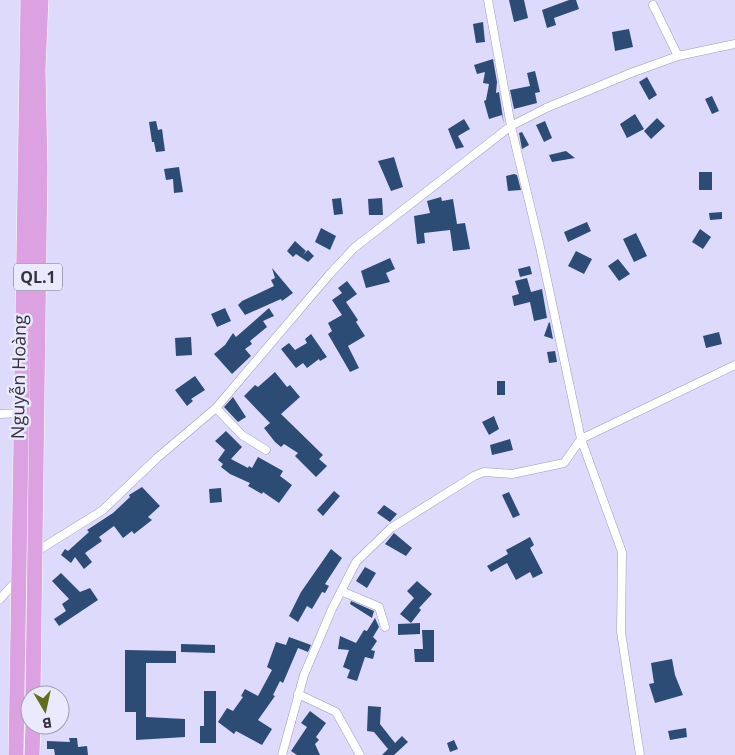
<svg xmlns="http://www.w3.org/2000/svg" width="735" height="755" font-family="'Open Sans',sans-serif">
	<rect width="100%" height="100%" fill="#dddafb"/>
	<path fill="#2c4c76" d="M509,0h15l4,18 -14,4z
		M569,0h7l3,9 -25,9 2,7 -9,3 -5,-18z
		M483,22l2,20 -9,1 -3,-19z
		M629,29l4,18 -18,4 -3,-19z
		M493,59l4,23 -1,11 3,-1 5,32 -2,-9 -13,4 -5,-18 2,-1 3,-16 -6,-1 2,-11 -8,2 -3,-9z
		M535,71l5,21 -5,1 2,10 -23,6 -4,-19 20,-4 -3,-13z
		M647,77l10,18 -8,5 -10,-18z
		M712,96l7,15 -7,3 -7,-15z
		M635,114l9,15 -17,9 -7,-14z
		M657,118l8,8 -14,13 -7,-8z
		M464,119l6,10 -12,7 6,11 -8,2 -8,-20z
		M156,121l2,9 4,-1 3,22 -9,1 -2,-10h-2l-3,-20z
		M545,121l7,17 -8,4 -8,-17z
		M522,132l7,13 -7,4 -3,-16z
		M566,151l9,7 -23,4 -3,-7z
		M394,157l9,30 -12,4 -13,-30z
		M179,167l4,25 -9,1 -1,-14 -7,1 -2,-11z
		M699,172h13v18h-13z
		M514,174l3,1 4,15 -13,1 -2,-15z
		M441,197l1,4 11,-2 4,25 8,-1 5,26 -17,2 -3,-21 -26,3 1,10 -8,1 -3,-28 16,-3 -3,-12z
		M341,198l2,16 -9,1 -2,-16z
		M382,198l1,17h-14l-1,-16z
		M722,212v7l-12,1 -1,-7z
		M587,222l4,9 -23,11 -4,-10z
		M321,228l15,8 -6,14 -15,-8z
		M700,229l11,8 -8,12 -11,-7z
		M636,233l11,23 -13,6 -11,-23z
		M295,241l11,10 -3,4 5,-5 6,6 -6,6 -12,-8 -3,3 -6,-6z
		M576,251l16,8 -8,15 -16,-8z
		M390,258l5,11 -9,4 4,9 -24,6 -5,-17z
		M618,259l12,15 -11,7 -11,-15z
		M530,266l2,8 -12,3 -2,-8z
		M272,268l21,25 -11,8 -1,-2 -36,16 -7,-10 4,-4 32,-15 -3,-6 4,-2z
		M527,278l4,14 11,-3 5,29 -13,3 -4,-19 -16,4 -2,-10 7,-2 -4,-13z
		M347,281l10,13 -11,8 12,18 -2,2 9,14 -17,10 11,22 -9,4 -22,-38 4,-3 -4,-8 14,-8 -10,-15 10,-7 -4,-5z
		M225,308l6,13 -14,6 -6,-13z
		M269,308l5,8 -11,5 4,6 -17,14 2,3 -7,5 6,7 -19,18 -18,-20 11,-9 8,-12 3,4z
		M549,322l1,1 3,16 -9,-3z
		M719,332l3,12 -16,4 -3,-12z
		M311,334l16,23 -7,4 -1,-2 -12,9 -4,-5 -7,5 -15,-19 8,-6 6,7 12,-7 -2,-4z
		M191,337l1,18 -16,1 -1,-18z
		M555,351l2,11 -8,1 -2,-11z
		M275,372l12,15 3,-2 10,12 -19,17 42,41 -4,4 8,7 -11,11 -21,-21 3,-3 -14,-9 -3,3 -6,-5 -11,-14 6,-5 -26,-27 11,-11 3,2z
		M195,376l10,14 -14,9 2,2 -6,5 -12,-16z
		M497,381h8v14h-8z
		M233,397l13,20 -8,5 -14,-15z
		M494,416l5,13 -10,6 -7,-13z
		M226,431l16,16 -11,12 17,9 1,-2 3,2 6,-11 25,14 -3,5 12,9 -13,18 -16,-11 -1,2 -14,-8 2,-3 -20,-9 -9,-7 2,-3 -5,-4 7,-10 -10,-9z
		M510,439l3,11 -21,5 -2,-10z
		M142,487l18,19 -12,11 4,3 -18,14 -2,-3 -9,7 -9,-12 -15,11 3,4 -17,12 7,9 -8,7 -9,-12 -4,6 -10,-8 4,-6 3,2 21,-19 -2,-2 26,-17 17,-16 -1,-2z
		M221,488l1,14 -12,1 -1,-14z
		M334,491l6,5 -17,20 -6,-6z
		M509,492l11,23 -7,3 -11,-23z
		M384,505l13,9 -7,8 -13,-9z
		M394,533l18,15 -6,8 -21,-12z
		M530,537l4,8 -4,3 13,25 -10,5 -3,-6 -14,8 -9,-17 -16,9 -4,-6 21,-12 -2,-4z
		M331,549l11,9 -17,26 4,2 -4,7 -3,-1 -10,17 -5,-3 -9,16 -9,-6 12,-24z
		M365,567l11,6 -9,15 -11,-7z
		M61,573l19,19 10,-4 8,12 -39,26 -5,-7 12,-8 -4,-7 7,-5 -17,-18z
		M417,581l15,13 -13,14 2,2 -10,13 -11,-9 14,-16 -7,-7z
		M351,601l23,10 -2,7 -22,-14z
		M375,618l4,9 -6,10 4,4 -6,9 4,1 -2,8 -8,-2 -8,24 -10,-3 3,-8 -7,-3 6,-17 -11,-1 2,-13 16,7 8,-13 3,1z
		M420,623v11l-22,1v-11z
		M422,630h12v32h-19l-1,-13h9z
		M289,637l22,8 -3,7 -10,-4 -15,35 -3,-2 -7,14 2,1 -17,24 14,9 -10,16 -26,-14 -2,3 -16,-12 9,-14 6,3 10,-14 -2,-1 4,-7 13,7 14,-26 -5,-3 9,-25 10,3z
		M181,644l34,1v8l-34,-1z
		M125,650l51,1v12h-30v54l39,2v18l-49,3v-28h-11z
		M672,659l3,16 8,20 -28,8 -6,-19 5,-1 -3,-20z
		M204,691h12v52h-16v-17h4z
		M368,706l13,1 -1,17 15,19 7,-7 6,6 -14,13h-12l6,-6 -14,-17 -7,-1z
		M310,711l16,12 -10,14 3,3 -4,4 5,11h-23l-6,-4 16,-24 -6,-4z
		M686,728l1,9 -17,3 -2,-9z
		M69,738h8l1,9 9,-1 1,9h-33l-1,-6h-7v-8l23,1z
		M454,740l4,9 -8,3 -3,-9z"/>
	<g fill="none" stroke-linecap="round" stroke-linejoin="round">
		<defs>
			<path id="street" d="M488,0l23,126 29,121 41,192 41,113 -1,80 19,123
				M653,5l25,51
				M216,408l26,27 24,15
				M0,414l21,-1
				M34,553l69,-43 54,-52 59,-50 113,-133 25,-27 157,-122 35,-18 85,-35 47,-17 57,-12
				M341,591l38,16 6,20
				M0,599l18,-20
				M298,694l38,18 24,43
				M282,755l22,-80 28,-66 24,-47 35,-34 83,-52 10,-4 28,2 52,-11 17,-24 154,-74"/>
			<path id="highway" d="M33,695l7,-528 -2,-97 3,-70
				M16,755l12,-755
				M32,755l1,-30"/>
		</defs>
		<use href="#street" stroke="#9f9cbb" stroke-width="9"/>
		<use href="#highway" stroke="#fff" stroke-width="16"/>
		<use href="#street" stroke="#fff" stroke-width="8"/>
		<use href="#highway" stroke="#dba1e0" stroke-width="15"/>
	</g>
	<g text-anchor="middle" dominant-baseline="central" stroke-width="5" stroke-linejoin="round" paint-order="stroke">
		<rect fill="#ebe9fd" stroke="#6b6a78" stroke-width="1" x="14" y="263.5" width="48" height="27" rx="4"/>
		<g font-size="16" font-weight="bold" fill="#34333f">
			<text x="38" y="277">QL.1</text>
		</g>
		<g font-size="18" fill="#34333f" stroke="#ebe9fd">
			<text transform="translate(18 377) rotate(-89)">Nguyễn Hoàng</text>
		</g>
	</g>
	<g transform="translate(45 710) rotate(171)"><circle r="24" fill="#ebe9fd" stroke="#a2a0b1"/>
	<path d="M0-4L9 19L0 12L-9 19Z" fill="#5f6f1b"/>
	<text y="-8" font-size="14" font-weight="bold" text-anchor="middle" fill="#34333f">B</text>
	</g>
</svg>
